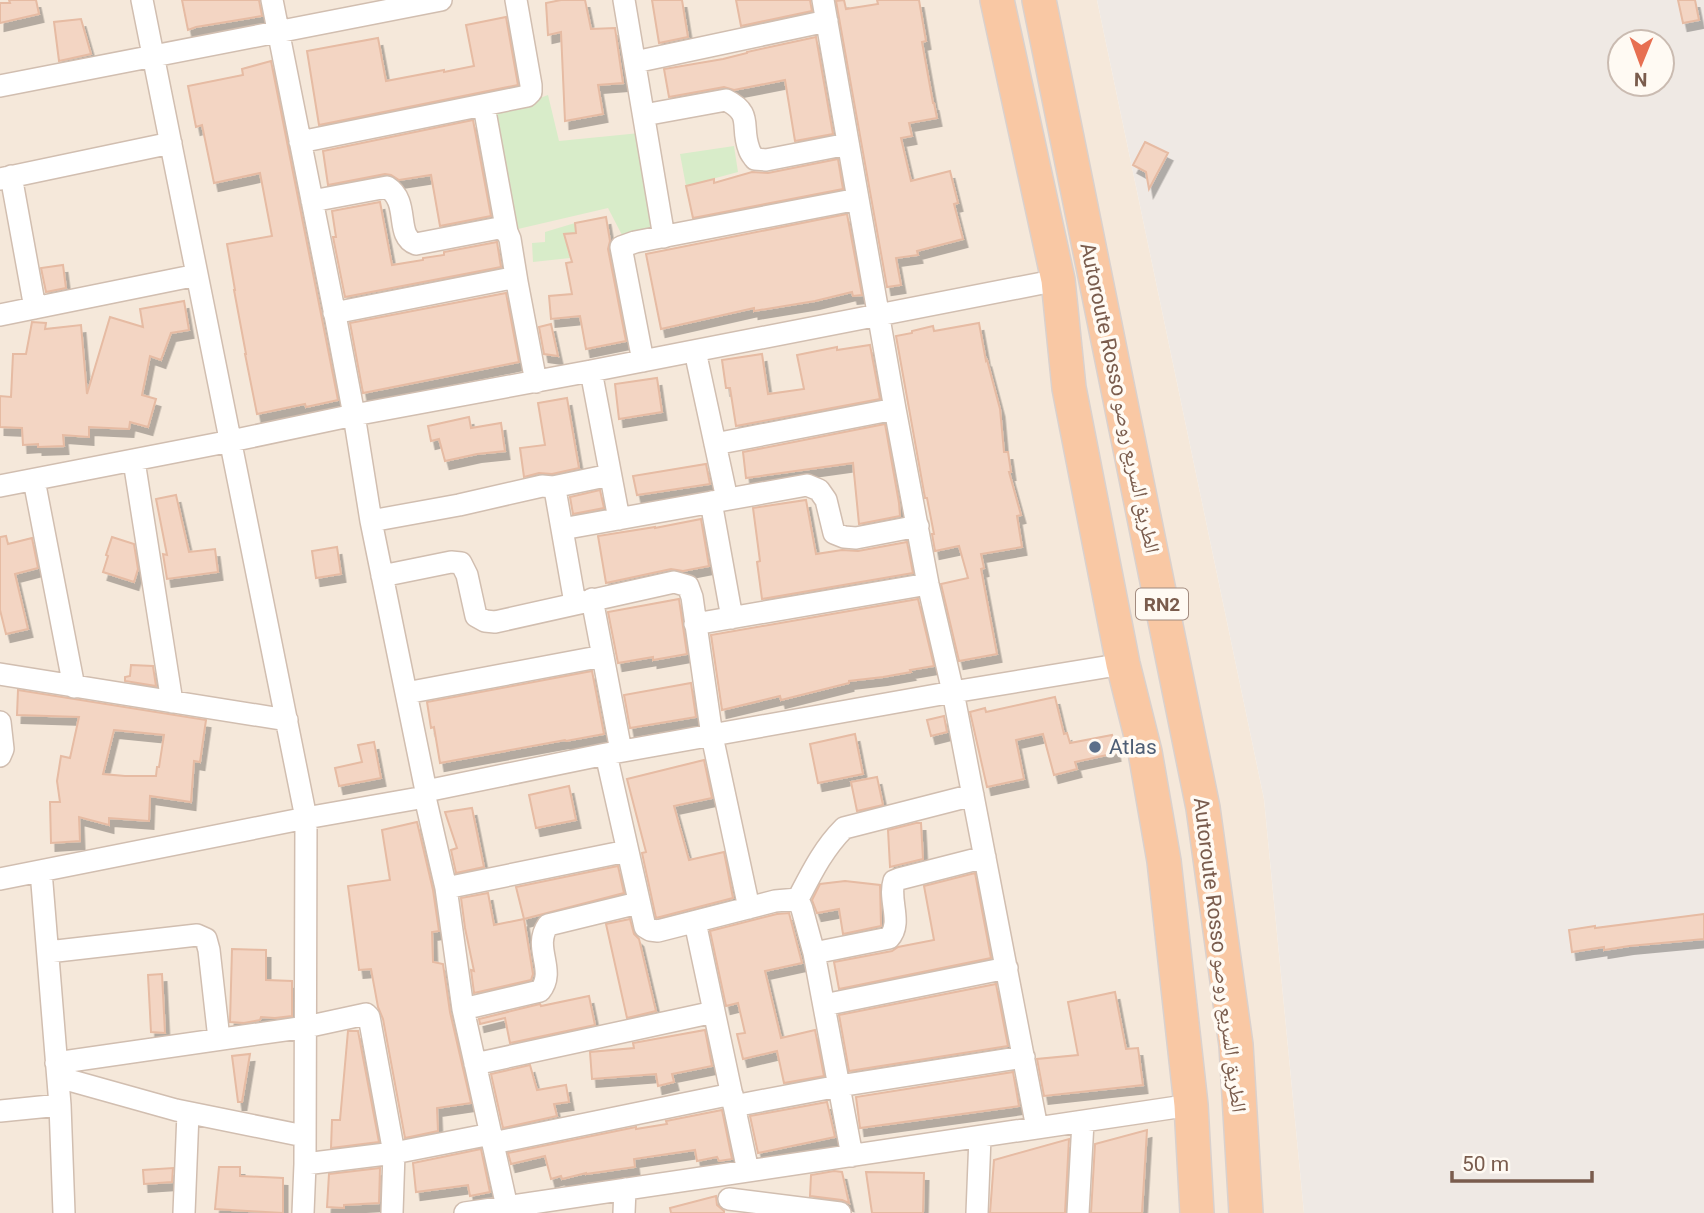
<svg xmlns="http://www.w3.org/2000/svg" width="1704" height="1213" font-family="Roboto,'Noto Naskh Arabic',sans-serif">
	<defs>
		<filter id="shadow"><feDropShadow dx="4.5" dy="8" stdDeviation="0" flood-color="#0004"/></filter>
	</defs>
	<rect width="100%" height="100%" fill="#fdf6ec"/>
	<path fill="#f5e8da" d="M0,0h1097l167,799 40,414h-1304z"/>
	<path fill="#efe9e4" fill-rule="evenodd" d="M1097,0h607v1213h-400l-40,-414zM1620,42h42v42h-42z"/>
	<path fill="#d8ecc9" d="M548,95l11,46 81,-8 13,98 -30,6 -15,-29 -90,21 -23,-114z
		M734,146l4,26 -52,14 -6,-32z
		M575,223l1,10 -12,1 6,24 -37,4 -1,-19 13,-1v-10z"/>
	<path fill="#f3d5c3" stroke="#e6bba3" stroke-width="2" fill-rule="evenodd" filter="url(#shadow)" d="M9,0h27l3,14 -39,9v-20h10z
		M182,0h77l3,16 -66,11 -8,3z
		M561,0h24l6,29 24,-1 8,55 -25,2 5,29 -38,7 -4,-89 -13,3 -2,-32z
		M652,0h30l6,37 -29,6z
		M736,0h74l2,11 -71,15z
		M844,0l2,9 32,-5 -1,-4h42l7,41 -4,1 11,61h1l3,15 -28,5 3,13 -11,2 10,43 39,-10 8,32 -4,1 9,35 -46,12 1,4 -22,3 5,27 -14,2 -51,-286z
		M1678,0h17l4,20 -16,3z
		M506,17l12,68 -199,40 -12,-74 71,-13 8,43 58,-11v2l30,-6 -8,-41z
		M81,19l10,35 -32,7 -5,-39z
		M816,37l17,97 -38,7 -10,-61 -51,10 -10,-3 -55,10 -5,-28 59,-10 24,-6v-1z
		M271,61l67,339 -32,7 -1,-3 -48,10 -12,-60h1l-12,-64h1l-8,-46 45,-8 -12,-63 -46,10 -12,-58 -6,2 -8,-41 55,-11 -1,-6z
		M473,120l18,96 -51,10 -9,-51 -32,5 -8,-5 -6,-1 -57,11 -5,-34z
		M1145,142l23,11 -19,36 -3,-17 -13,-7z
		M838,159l5,30 -150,29 -7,-32 28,-7v4l38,-11 16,1z
		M380,202l12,63 31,-5v-2l21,-3v-3l53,-10 4,25 -156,30 -12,-60h3l-4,-26z
		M847,214l15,81 -9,1 -1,-4 -37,9 -61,10v-3l-93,21 -15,-75z
		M606,217l4,24 -2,8 18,92 -40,8 -6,-33 -29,3 -2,-23 23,-2 -6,-31 6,-1 -8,-28 12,-1 -1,-10z
		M63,265l3,23 -20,4 -5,-24z
		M506,293l13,69 -156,31 -13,-70z
		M184,301l5,29 -18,3 -10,27 -11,-4 -8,39 14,4 -8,28 -18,-5 -1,7 -40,-2v10l-26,-2 1,11 -26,1v-3l-15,1 -1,-17 -22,-1v-31l11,1 2,-43h13l6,-32 14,1 -1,6 36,-4 6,69 23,-77 33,10 -3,-18z
		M979,323l7,38 1,-1 13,49 4,43h4l3,20h-2l12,43 -4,1 5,31 -41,7 3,14 -3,1 16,85 -38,7 -18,-77 27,-6 -9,-32 -24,5 -3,-17h2l-7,-36h-2l-29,-162 16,-3v-2l21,-5 1,5z
		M551,324l7,32 -14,-2 -5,-27z
		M870,345l10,54 -144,27 -6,-38h-4l-4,-28 40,-6 6,40 36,-5 -7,-34 40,-8v3z
		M657,378l5,34 -43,7 -4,-35z
		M567,398l12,70 -27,6 -13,-1 -15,4 -4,-29 25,-3 -7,-42z
		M469,417l2,11 30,-5 4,28 -28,3 -32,7 -6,-22 -8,2 -3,-15z
		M885,424l14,79 1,13 -41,8 -6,-61 -107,15 -3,-26z
		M706,464l4,20 -73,11 -4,-19z
		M600,490l4,18 -31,6 -3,-17z
		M176,495l13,57 26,-3 3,23 -51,7 -4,-25 4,1 -11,-56z
		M806,500l10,54 26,-4 16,1 49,-9 6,31 -151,26 -5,-37 3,-1 -7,-53z
		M701,519l8,47 -26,5 -12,-2 -65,14 -8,-47 57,-9v1z
		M6,536l2,8 24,-6 6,30 -23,6 13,55 -22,5 -6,-24v-73z
		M112,537l22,7 4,25 -4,13 -31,-10 5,-16 -2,-1z
		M337,547l4,27 -25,4 -4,-27z
		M679,599l8,55 -34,6v-3l-35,6 -10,-51z
		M918,599l16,67 -24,4 1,2 -28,5 -34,4v2l-68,17 -1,-4 -58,14 -11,-75z
		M131,665l22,1 3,20 -31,-5v-4l5,-1z
		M592,671l12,63 -38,7 -1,-1 -125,23 -6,-36 -3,1 -4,-26z
		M691,683l5,34 -66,11 -6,-33z
		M18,690l188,30 -6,42 -6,-1 -3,41 -41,-6 -1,25 -40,-3v7l-30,-8 1,24 -29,2 -1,-41h10l-3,-21 4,-25 9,2 9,-41 -62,-2zM114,730l50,5 -5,32h-2l-1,9h-31l-22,-2z
		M1055,697l9,37 3,-1 3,10 42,-8 4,18 -41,9 2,7 -23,6 -11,-41 -27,6 8,39 -37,8 -17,-75 15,-4 1,4z
		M944,716l3,16 -16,4 -4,-16z
		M855,734l8,40 -45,9 -8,-39z
		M374,742l7,36 -42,8 -4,-18 27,-6 -4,-17z
		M704,760l8,38 -38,8 15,54 35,-8 9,46 -77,20 -14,-65 4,-1 -19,-73z
		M877,777l6,28 -26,6 -6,-29z
		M569,786l7,34 -40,8 -7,-33z
		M472,808l12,59 -28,6 -5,-23 6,-2 -12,-36z
		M417,822l16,68 6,41 -7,1 1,30 10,2 7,48 21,91 -34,5 1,23 -33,7 -22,-119 -5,-12 -7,-38 -12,1 -11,-84 42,-6 -8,-50z
		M916,823h5l2,36 -33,8 -2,-37z
		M618,866l6,27 -100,26 -8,-32z
		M975,873l16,85 -152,31 -5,-27 58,-11 6,-4 36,-7 -10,-54z
		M845,881l35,4 1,41 -38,8 -4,-25 -22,4 -5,-13 8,-16z
		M488,893l6,32 30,-6 9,55 -2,6 -57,13 -3,-23 3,1 -9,-43 -4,-30z
		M789,913l13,50 -37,8 16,67 34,-8 9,46 -40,7 -7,-32 -34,8 -6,-25 8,-1 -7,-30 -12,3 -16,-75 67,-17z
		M1704,914v25l-75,7 -25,4v-3l-32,5 -3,-22 26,-4v2z
		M630,919l4,15 5,5 17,72 -29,7 -21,-94z
		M232,949l34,1v30l26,1v35l-17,2 -14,-1 -1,3 -16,3 -14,-1z
		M162,974l3,59 -14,-1 -3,-57z
		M996,984l12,62 -159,25 -10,-56z
		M1115,992l11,57 12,-1 5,37 -99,11 -7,-37 41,-4 -10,-53z
		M589,996l6,29 -85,18 -5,-25 -25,6 -1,-5 61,-15 1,2z
		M705,1030l7,36 -40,8 2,8 -16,4 -2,-12 -64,5 -2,-27 44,-4 -1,-5z
		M348,1031h10l21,111 -48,6 1,-28h8z
		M250,1054l-8,48h-4l-6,-46z
		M530,1065l7,25 29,-5 3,17 -15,2 3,12 -54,12 -12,-54z
		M1013,1072l6,34 -159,22 -4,-31z
		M827,1102l8,35 -77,16 -8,-37z
		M722,1110l10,49 -13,2 -2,-4 -20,4 -2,-11 -61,9 1,8 -49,7v-1l-24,6 -1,-3 -10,3 -6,-23 -34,8 -3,-11 128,-26v2l31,-5 -1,-3z
		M1147,1130l-5,83h-51l4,-69z
		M1069,1139l-4,74h-75l4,-53z
		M481,1149l9,43 -20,4 -2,-11 -52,7 -3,-29z
		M219,1167h21v9l43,2v35l-68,-4z
		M173,1168l-1,14 -28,2 -1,-14z
		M380,1168l-1,35 -35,2v3l-17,-1 2,-33z
		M834,1171l8,1 7,31 -7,-3 -32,-4 1,-21z
		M866,1172l58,1 -1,40h-51z
		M716,1196l1,9 7,6v2h-53l-1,-5z"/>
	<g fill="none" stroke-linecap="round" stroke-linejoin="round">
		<defs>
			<path id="minor" d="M142,0l164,818 -1,346 -2,49
				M272,0l64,320 18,95 17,106 55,270
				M624,0l40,237
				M823,0l72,409 33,175 25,108 84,436
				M635,62l192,-41
				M0,86l441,-86
				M484,106l23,126
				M644,115l82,-15c28,14 14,26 23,49 1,4 4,7 6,10l11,1 82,-16
				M300,142l227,-46 4,-4v-7l-15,-85
				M11,176l24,132
				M0,179l171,-36
				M312,201l75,-14c24,15 7,49 29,57l83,-16 8,4 3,7 7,43
				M334,313l178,-35 5,4 19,100
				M0,315l197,-40
				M695,351l32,148
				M643,361l-22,-114 14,-5 223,-43
				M591,371l28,148
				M715,444l180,-35
				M134,461l38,241
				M34,480l40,207
				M0,486l231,-45 123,-26 237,-44 467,-91
				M553,487l57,-12
				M711,502l21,116
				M371,521l88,-16 83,-19 11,1 3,8 19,108
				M562,529l245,-44 12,5 7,10 8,33 10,4 12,1 62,-12
				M382,576l69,-14 10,1 6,12 9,41 9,5 10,1 179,-40 14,4 4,11 20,139 37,172
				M592,599l29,152
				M695,624l233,-40
				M0,674l287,46
				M406,693l197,-37
				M0,722l3,27 -3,7
				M606,754l39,173 5,3 8,1 117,-30 23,-2 4,10 12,44 38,203
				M425,797l21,91 17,121 44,198
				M41,871l19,234 4,108
				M0,879l306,-61 119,-21 1,-6 180,-37 347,-62 170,-28
				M446,888l181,-37
				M798,899c13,-25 25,-50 46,-71l129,-33
				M695,922l53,249
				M48,952l149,-17 9,4 3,11 10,89
				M814,953l75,-15c14,-15 -1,-38 5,-57l5,-2 86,-22
				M824,1005l183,-37
				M463,1009l77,-18c17,-21 -8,-43 8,-66l90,-22
				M56,1063l250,-36 60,-13 3,3 1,5 24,131 -2,60
				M475,1064l239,-52
				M58,1077l118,33 128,26
				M734,1106l105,-20 185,-29
				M0,1111l60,-6
				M493,1143l239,-49
				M305,1164l89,-11 97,-19
				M729,1199l111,14
				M184,1213l4,-100
				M465,1213l726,-108
				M624,1213l1,-24
				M977,1213l3,-76
				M1078,1213l5,-91"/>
			<path id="trunk" d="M997,0l61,280 11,108 54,276 22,88 19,109 27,244 6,108
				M1039,0l164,808 33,237 10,168"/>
		</defs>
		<use href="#minor" stroke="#d1beb0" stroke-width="24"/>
		<use href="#trunk" stroke="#dad1cd" stroke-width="36"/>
		<use href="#minor" stroke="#fff" stroke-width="21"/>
		<use href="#trunk" stroke="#f9c8a4" stroke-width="33"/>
	</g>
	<circle fill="#5c6f8a" stroke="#fffaf3" stroke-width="2.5" cx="1095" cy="747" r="7"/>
	<g text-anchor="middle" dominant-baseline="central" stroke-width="7" stroke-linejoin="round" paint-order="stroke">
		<rect fill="#fffaf3" stroke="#a28b7f" stroke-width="2" x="1136" y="588.5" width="52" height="31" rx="5"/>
		<g font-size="19" font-weight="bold" fill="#7a5c4d">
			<text x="1162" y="604">RN2</text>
		</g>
		<g font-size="21" fill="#7a5c4d" stroke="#fffaf3">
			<text transform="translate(1120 398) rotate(78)">Autoroute Rosso الطريق السريع روصو</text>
			<text transform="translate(1220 955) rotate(83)">Autoroute Rosso الطريق السريع روصو</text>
		</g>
		<g font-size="21" fill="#4e5e75" stroke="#fffaf3" text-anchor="start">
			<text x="1109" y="747">Atlas</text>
		</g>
	</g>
	<g transform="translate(1641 63) rotate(181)"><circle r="33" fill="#fffaf3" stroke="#cabbb1" stroke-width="2"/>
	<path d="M0-5L12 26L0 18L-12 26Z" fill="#e76f51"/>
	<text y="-10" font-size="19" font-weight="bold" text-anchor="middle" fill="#7a5c4d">N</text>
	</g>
	<path d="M1452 1171v10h140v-10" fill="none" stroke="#7a5c4d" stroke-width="3.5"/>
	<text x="1462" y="1171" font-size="21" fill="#7a5c4d" stroke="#fffaf3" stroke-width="5" paint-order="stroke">50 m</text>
</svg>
